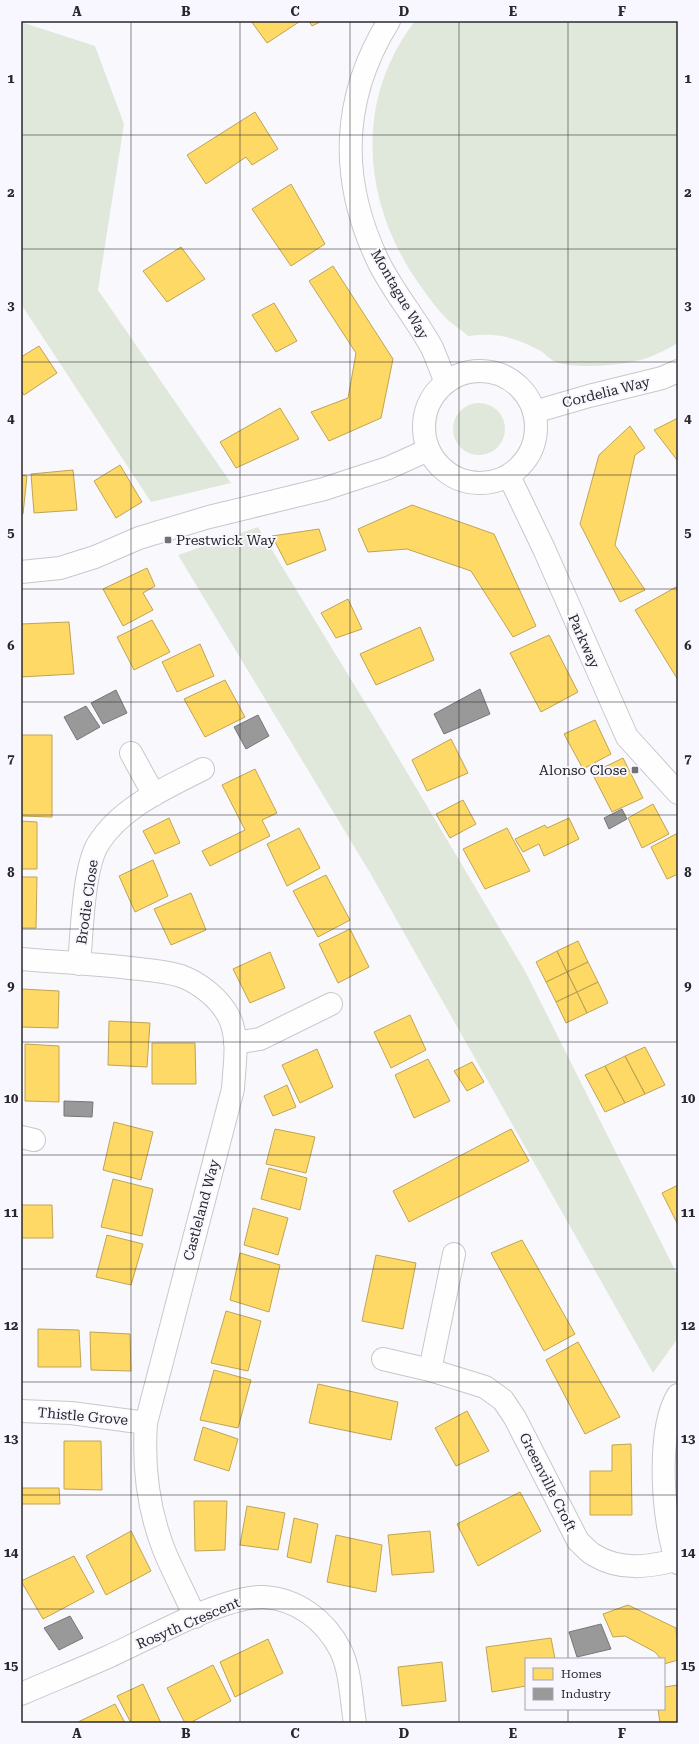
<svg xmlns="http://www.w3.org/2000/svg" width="699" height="1744" font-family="'Roboto Serif',serif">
	<rect width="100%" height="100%" fill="#f9f9fd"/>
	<path fill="#e0e7db" d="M415,21h263v322c-9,5 -18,10 -28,14 -21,8 -71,13 -94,5 -6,-2 -11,-9 -17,-12 -25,-13 -43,-18 -71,-14 -6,-6 -13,-10 -19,-15 -10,-9 -19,-22 -27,-33 -59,-80 -70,-185 -7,-267z
		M21,22l74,24 29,78 -26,166 133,193 -80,19 -130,-198z
		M453 429a26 26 0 1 1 52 0a26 26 0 1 1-52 0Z
		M258,527l125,205 142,239 153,305v62l-25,35 -284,-502 -191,-316z"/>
	<path fill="#ffd966" stroke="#bea455" d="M251,21h47l1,1 -32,21z
		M309,21h13l-10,5z
		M255,112l23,37 -26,16 -6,-8 -40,27 -19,-29z
		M291,184l34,60 -34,22 -39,-57z
		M181,247l24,32 -38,23 -24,-31z
		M333,266l60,93 -12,59 -52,23 -18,-29 37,-14 8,-45 -47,-72z
		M274,303l23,38 -21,11 -24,-37z
		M39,346l18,27 -33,22 -3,-5v-33z
		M280,408l19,31 -63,29 -16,-26z
		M678,418v42h-1l-23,-30z
		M630,426l15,22 -10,7 -20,90 30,45 -25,12 -40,-78 19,-69z
		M120,465l22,37 -26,16 -22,-37z
		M73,470l4,40 -43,3 -3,-39z
		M21,475l6,1 -4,38h-2z
		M412,505l82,29 42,92 -23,11 -42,-66 -64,-22 -39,3 -10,-23z
		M319,529l7,21 -39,15 -15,-29z
		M147,568l8,18 -12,7 10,17 -30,16 -20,-37z
		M676,587l2,4v89l-43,-70z
		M348,599l14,30 -26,9 -15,-25z
		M152,620l18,32 -36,18 -17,-33z
		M69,622l5,52 -53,3v-53z
		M420,627l14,33 -58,25 -16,-31z
		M549,635l29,57 -37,20 -31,-59z
		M200,644l14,32 -37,16 -15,-30z
		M225,680l20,37 -40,20 -21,-38z
		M595,720l16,34 -28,15 -19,-35z
		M21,735h31v82l-31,-1z
		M451,739l17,34 -41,18 -15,-31z
		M623,758l20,40 -31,14 -20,-39z
		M255,769l22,44 -15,7 8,16 -60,30 -8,-15 43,-21 -23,-45z
		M463,800l13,24 -26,14 -14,-24z
		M653,804l16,30 -27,14 -14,-30z
		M169,818l11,25 -25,11 -12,-23z
		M569,818l10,21 -35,17 -5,-12 -16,8 -8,-13 30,-14 2,3z
		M21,821l16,1v47h-16z
		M299,828l21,40 -33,18 -20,-42z
		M507,828l23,43 -45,18 -22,-40z
		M678,833v41l-11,5 -16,-32z
		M153,860l15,36 -33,16 -16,-36z
		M326,875l24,45 -32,17 -25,-46z
		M21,877h16l-1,51h-15z
		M191,893l15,37 -35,15 -17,-36z
		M350,929l19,38 -31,16 -19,-39z
		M578,941l10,21 -21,10 -10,-21z
		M557,951l10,21 -21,10 -10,-20z
		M270,952l15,36 -35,15 -17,-34z
		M588,962l10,20 -21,10 -10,-20z
		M567,972l10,20 -21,10 -10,-20z
		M598,982l10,21 -21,10 -10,-21z
		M22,989l37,2 -1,37 -37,-1z
		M577,992l10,21 -21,10 -10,-21z
		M410,1015l16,35 -35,18 -17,-36z
		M109,1021l41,2 -3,44 -39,-2z
		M152,1043h43l1,41h-44z
		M25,1044l34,2v56l-34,-1z
		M645,1047l20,38 -20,9 -20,-38z
		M317,1049l16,38 -33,16 -18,-38z
		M625,1056l20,38 -20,9 -20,-37z
		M428,1059l22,42 -36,17 -19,-43z
		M472,1062l12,20 -17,9 -13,-20z
		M605,1066l20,37 -20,9 -20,-37z
		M287,1085l9,22 -23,9 -9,-20z
		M114,1122l39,10 -12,48 -38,-10z
		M275,1129l40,8 -9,36 -40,-9z
		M511,1129l18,32 -120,61 -16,-31z
		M269,1168l38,10 -7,32 -39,-11z
		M113,1179l40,10 -11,47 -41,-9z
		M678,1185v40l-16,-32z
		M21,1205h31l1,33h-32z
		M253,1208l35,10 -10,37 -34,-10z
		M107,1235l36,9 -12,41 -35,-8z
		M522,1240l53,94 -31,17 -53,-98z
		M240,1253l40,12 -11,47 -39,-12z
		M376,1255l40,8 -13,66 -41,-8z
		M226,1311l35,10 -13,50 -37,-8z
		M38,1329l41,1 2,37h-43z
		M90,1332l40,2 1,37 -40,-1z
		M578,1342l42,75 -35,17 -39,-74z
		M214,1370l37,10 -13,48 -38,-8z
		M318,1384l80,18 -7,38 -82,-17z
		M467,1411l22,40 -33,15 -21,-38z
		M203,1427l35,12 -9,32 -35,-11z
		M64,1441h37l1,49 -38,-1z
		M631,1444l1,71h-42v-44h22v-26z
		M21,1488h38l1,16h-39z
		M520,1492l21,39 -63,35 -21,-42z
		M194,1501h33l-2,49 -30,1z
		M247,1506l38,7 -7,37 -38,-5z
		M294,1518l24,6 -7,39 -24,-6z
		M131,1531l20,40 -45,24 -20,-39z
		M430,1531l4,41 -42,3 -4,-40z
		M336,1535l46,10 -6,47 -49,-10z
		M74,1556l20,36 -51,27 -22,-38z
		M628,1605l48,23 2,32 -14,4v-5h-3l-6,-7 -30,-16 -12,1 -10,-23z
		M551,1638l4,21h-29v27l-34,6 -6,-45z
		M268,1639l15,34 -48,24 -15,-35z
		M442,1662l4,39 -44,5 -4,-39z
		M213,1665l18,36 -41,22h-5l-18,-35z
		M143,1684l18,39h-30l-14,-27z
		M678,1685v38h-18l-2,-14h6v-22z
		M115,1704l10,19h-49z"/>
	<path fill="#999" stroke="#777778" d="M480,689l10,25 -46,20 -10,-20z
		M116,690l11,23 -24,11 -12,-21z
		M86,706l14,21 -23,13 -13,-23z
		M258,715l11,21 -23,13 -12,-22z
		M622,809l5,10 -18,10 -5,-11z
		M64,1101l29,1 -1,15 -28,-1z
		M70,1616l13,22 -24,12 -15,-22z
		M601,1624l10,25 -34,8 -8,-25z"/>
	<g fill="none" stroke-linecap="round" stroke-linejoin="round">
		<defs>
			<path id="street" d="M389,21c-48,77 -50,158 -11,240 15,31 38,57 54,87 5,11 9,23 14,34
				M534,412l55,-16 73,-18 16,-7
				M131,753l23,42
				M21,959c36,3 73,5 109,9 17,2 35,3 51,8 19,7 39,23 48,41 11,22 5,49 4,72l-87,334c-3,43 2,86 18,127 9,22 21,44 31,67
				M79,964c3,-30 4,-95 19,-120 23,-37 68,-56 105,-75
				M235,1043l25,-4 71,-35
				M21,1137l13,3
				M383,1359l47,11 55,17 18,13 12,18 63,123c5,4 10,11 16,14 26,16 55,12 82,5
				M430,1370l24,-116
				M21,1411l50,2 75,10
				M21,1694c30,-13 60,-25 89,-38 38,-17 115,-61 154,-59 33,2 61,23 76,52 11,22 11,50 15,74"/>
			<path id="secondary" d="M424 427a56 56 0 1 1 112 0a56 56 0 1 1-112 0Z
				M509,476l35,73 83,188 51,56
				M21,572l39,-4 35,-11 44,-19 70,-21 115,-28 64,-21 40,-18
				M678,1395c-22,35 -16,131 0,168"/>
		</defs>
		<use href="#street" stroke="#c8c8cc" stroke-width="24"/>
		<use href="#secondary" stroke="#c8c8cc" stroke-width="24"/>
		<use href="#street" stroke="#fefeff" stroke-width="22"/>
		<use href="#secondary" stroke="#fefeff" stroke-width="22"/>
	</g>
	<path fill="none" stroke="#28282c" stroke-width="1" stroke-opacity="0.55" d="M131,21v1702M240,21v1702M350,21v1702M459,21v1702M568,21v1638M21,135h657M21,249h657M21,362h657M21,475h657M21,589h657M21,702h657M21,815h657M21,929h657M21,1042h657M21,1155h657M21,1269h657M21,1382h657M21,1495h657M21,1609h657M568,1709v14"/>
	<g fill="#717175" stroke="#f8f7ff" stroke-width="1.5">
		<rect x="164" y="536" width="8" height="8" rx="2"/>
		<rect x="631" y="766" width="8" height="8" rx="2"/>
	</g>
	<g text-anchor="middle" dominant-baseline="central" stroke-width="4" stroke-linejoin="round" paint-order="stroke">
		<g font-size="14" fill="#28282c" stroke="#f8f7ff">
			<text transform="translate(400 294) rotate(60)">Montague Way</text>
			<text transform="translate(606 392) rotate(-14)">Cordelia Way</text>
			<text transform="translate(584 641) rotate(66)">Parkway</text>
			<text transform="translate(87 902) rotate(-82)">Brodie Close</text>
			<text transform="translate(201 1210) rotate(-75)">Castleland Way</text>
			<text transform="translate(83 1416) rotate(5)">Thistle Grove</text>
			<text transform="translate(548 1482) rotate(63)">Greenville Croft</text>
			<text transform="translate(188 1623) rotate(-23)">Rosyth Crescent</text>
		</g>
		<g font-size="14" fill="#28282c" stroke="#f8f7ff" text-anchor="start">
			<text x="176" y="540">Prestwick Way</text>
			<text x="627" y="770" text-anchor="end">Alonso Close</text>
		</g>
	</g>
	<rect width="699" height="1744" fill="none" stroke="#f8f7ff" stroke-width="44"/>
	<rect x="525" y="1658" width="140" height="52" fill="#f8f7ff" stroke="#a5a4ab"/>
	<rect x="533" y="1668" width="20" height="12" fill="#ffd966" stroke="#a5a4ab"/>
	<text x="561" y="1678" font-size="12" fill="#28282c">Homes</text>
	<rect x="533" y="1688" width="20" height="12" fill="#999999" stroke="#a5a4ab"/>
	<text x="561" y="1698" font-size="12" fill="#28282c">Industry</text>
	<rect x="22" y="22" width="655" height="1700" fill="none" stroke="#28282c" stroke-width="1.5"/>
	<g font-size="13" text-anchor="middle" font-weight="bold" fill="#28282c">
		<text x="77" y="16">A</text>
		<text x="186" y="16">B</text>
		<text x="295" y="16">C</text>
		<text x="404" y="16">D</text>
		<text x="513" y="16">E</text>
		<text x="622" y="16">F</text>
		<text x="11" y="83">1</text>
		<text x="688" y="83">1</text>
		<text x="11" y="197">2</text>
		<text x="688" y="197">2</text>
		<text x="11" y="310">3</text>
		<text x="688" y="310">3</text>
		<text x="11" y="423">4</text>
		<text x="688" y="423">4</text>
		<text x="11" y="537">5</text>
		<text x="688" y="537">5</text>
		<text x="11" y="650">6</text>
		<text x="688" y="650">6</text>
		<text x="11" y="763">7</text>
		<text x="688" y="763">7</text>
		<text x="11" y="877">8</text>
		<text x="688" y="877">8</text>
		<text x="11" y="990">9</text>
		<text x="688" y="990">9</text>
		<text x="11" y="1103">10</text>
		<text x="688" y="1103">10</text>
		<text x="11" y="1217">11</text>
		<text x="688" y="1217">11</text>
		<text x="11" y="1330">12</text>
		<text x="688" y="1330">12</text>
		<text x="11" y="1443">13</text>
		<text x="688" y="1443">13</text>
		<text x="11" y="1557">14</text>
		<text x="688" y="1557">14</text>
		<text x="11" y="1670">15</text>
		<text x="688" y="1670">15</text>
		<text x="77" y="1738">A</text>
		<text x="186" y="1738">B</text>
		<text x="295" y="1738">C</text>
		<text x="404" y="1738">D</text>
		<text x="513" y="1738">E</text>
		<text x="622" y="1738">F</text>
	</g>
</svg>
